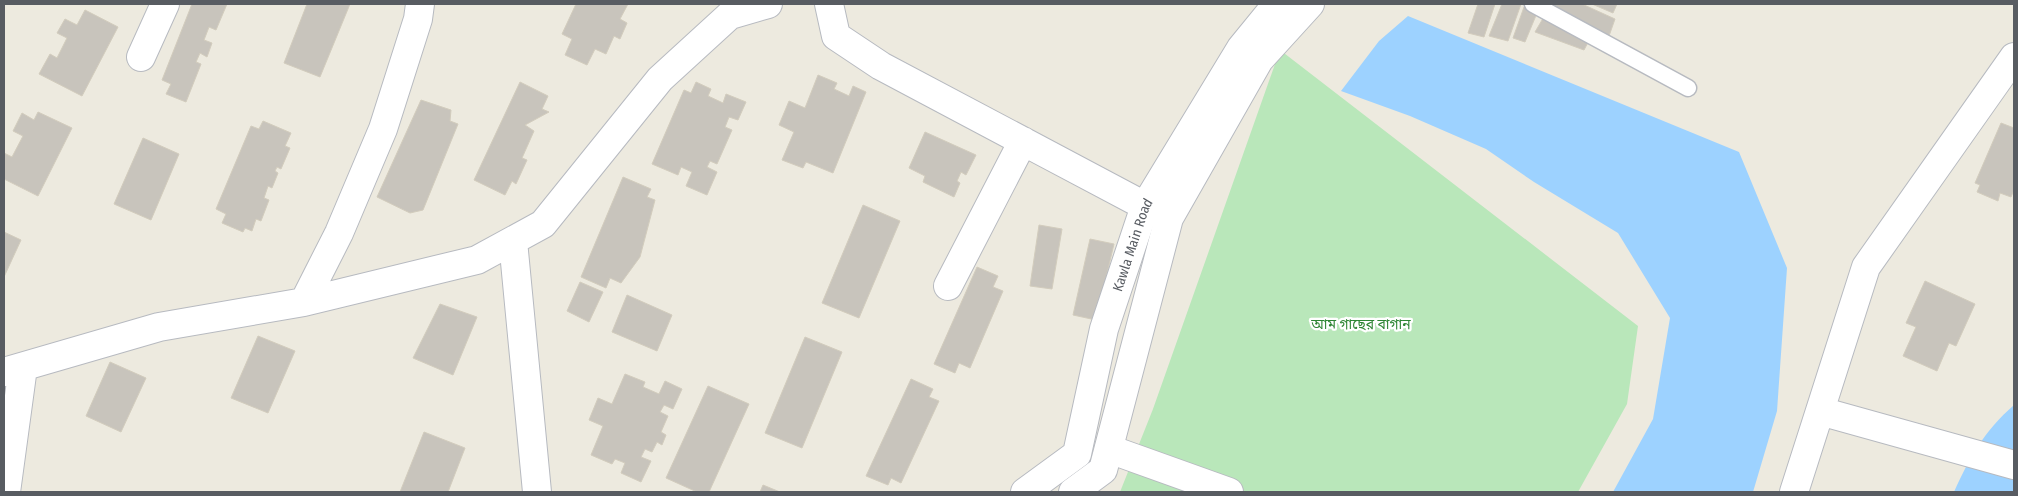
<svg xmlns="http://www.w3.org/2000/svg" width="2018" height="496" font-family="'Fira Sans Condensed','Noto Sans Bengali',sans-serif">
	<rect width="100%" height="100%" fill="#edeadf"/>
	<path fill="#b9e7ba" d="M1280,50l358,276 -11,78 -49,88h-458l33,-83z"/>
	<path fill="#9dd2ff" d="M1408,16l331,136 48,116 -10,143 -24,81h-140l40,-73 17,-101 -52,-85 -84,-51 -48,-33 -76,-33 -69,-25 38,-50z
		M2014,405v87h-60c16,-35 30,-61 60,-87z"/>
	<path fill="#c8c4bc" stroke="#d2ccbd" d="M192,4h35l-11,26 -7,-3 -5,13 8,3 -5,14 -7,-4 -4,9 5,2 -15,38 -20,-8 5,-10 -9,-4z
		M307,4h43l-30,73 -36,-14z
		M576,4h52l-8,15 7,4 -7,16 -6,-3 -8,18 -11,-5 -8,16 -22,-10 7,-16 -10,-5z
		M1478,4h17l-11,33 -16,-4z
		M1502,4h19l-13,37 -19,-5z
		M1545,4h37l33,15 -6,17 -66,-28z
		M1592,4h25l-4,9z
		M1524,7l13,6 -12,29 -12,-4z
		M85,10l33,17 -36,69 -43,-22 11,-20 7,4 10,-20 -10,-5 8,-14 12,6z
		M1545,15l47,20 -8,15 -49,-18z
		M818,75l19,8 -3,6 15,7 4,-10 13,6 -33,81 -27,-11 -3,6 -21,-8 12,-28 -15,-7 10,-24 16,7z
		M520,82l28,14 -6,13 7,3 -24,13 9,6 -12,27 5,2 -11,24 -4,-3 -7,14 -31,-15z
		M696,82l15,7 -3,7 15,7 3,-9 20,8 -8,18 -9,-3 -4,10 7,3 -15,34 -7,-3 -3,6 10,5 -10,23 -21,-9 6,-14 -11,-5 -3,8 -26,-11 32,-74 7,3z
		M421,100l30,10 -1,11 8,3 -35,86 -13,3 -33,-16z
		M38,112l34,16 -34,68 -34,-17v-26l8,4 11,-21 -10,-5 9,-18 12,7z
		M263,121l28,12 -6,13 5,2 -9,21 -4,-2 -2,4 3,2 -6,15 -4,-2 -4,12 5,2 -8,21 -5,-2 -4,12 -7,-3 -2,4 -21,-9 4,-9 -10,-5 35,-83 8,3z
		M2001,123l13,5v62l-3,7 -11,-4 -2,8 -21,-9 3,-7 -5,-2z
		M925,132l51,23 -10,20 -5,-3 -4,9 3,2 -6,14 -31,-15 2,-6 -16,-8z
		M143,138l36,16 -28,66 -37,-16z
		M623,177l28,12 -4,8 8,3 -15,57 -19,26 -11,-5 -4,10 -25,-11z
		M863,205l37,16 -41,97 -37,-15z
		M1039,225l23,4 -10,60 -22,-3z
		M4,232l17,8 -17,37z
		M1090,239l24,5 -18,76 -23,-5z
		M977,267l21,9 -5,11 10,4 -33,77 -11,-5 -4,10 -21,-9z
		M1925,281l50,23 -19,42 -7,-3 -12,28 -34,-15 13,-29 -10,-4z
		M580,282l23,10 -14,30 -22,-11z
		M627,295l45,20 -15,36 -45,-19z
		M440,304l37,13 -24,58 -40,-17z
		M258,336l37,15 -27,62 -37,-15z
		M805,337l37,15 -40,96 -37,-15z
		M110,362l36,16 -25,54 -35,-16z
		M625,374l20,8 -2,5 16,7 6,-13 17,8 -9,20 -9,-4 -4,7 8,4 -7,16 5,3 -4,10 -5,-3 -5,10 -7,-3 -4,8 10,4 -10,21 -20,-9 4,-10 -10,-4 -3,5 -21,-9 12,-29 -14,-6 9,-22 14,6z
		M911,379l22,10 -4,8 10,4 -38,82 -10,-5 -3,7 -22,-9z
		M708,386l41,18 -40,88h-12l-31,-14z
		M424,432l41,16 -17,44h-48z
		M763,485l17,7h-20z"/>
	<g fill="none" stroke-linecap="round" stroke-linejoin="round">
		<defs>
			<path id="service" d="M1533,4l155,84"/>
			<path id="minor" d="M829,4l7,32 45,30 264,140
				M141,57l24,-53
				M513,241l24,251
				M948,286l75,-145
				M304,302l35,-69 44,-104 35,-110 2,-15
				M4,372l155,-45 145,-25 173,-42 66,-36 117,-145 70,-64 38,-11
				M1820,411l194,54
				M1109,449l120,43
				M6,492l17,-125
				M1794,492l72,-225 148,-210"/>
			<g id="tertiary">
				<path id="s1" d="M1025,492l52,-38 27,-125 41,-123 96,-158 36,-44"/>
				<path d="M1073,492l30,-22 66,-252 90,-158 51,-56"/>
			</g>
		</defs>
		<use href="#service" stroke="#b7bac0" stroke-width="19"/>
		<use href="#minor" stroke="#b7bac0" stroke-width="30"/>
		<use href="#tertiary" stroke="#b7bac0" stroke-width="30"/>
		<use href="#service" stroke="#fff" stroke-width="16"/>
		<use href="#minor" stroke="#fff" stroke-width="28"/>
		<use href="#tertiary" stroke="#fff" stroke-width="28"/>
	</g>
	<g text-anchor="middle" dominant-baseline="central" stroke-width="4.5" stroke-linejoin="round" paint-order="stroke">
		<g font-size="14" fill="#585c62" stroke="#fff">
			<text stroke="none"><textPath href="#s1" startOffset="281">Kawla Main Road</textPath></text>
		</g>
		<g font-size="14" fill="#2d8533" stroke="#fff">
			<text x="1361" y="324">আম গাছের বাগান</text>
		</g>
	</g>
	<rect width="2018" height="496" fill="none" stroke="#585c62" stroke-width="10"/>
</svg>
